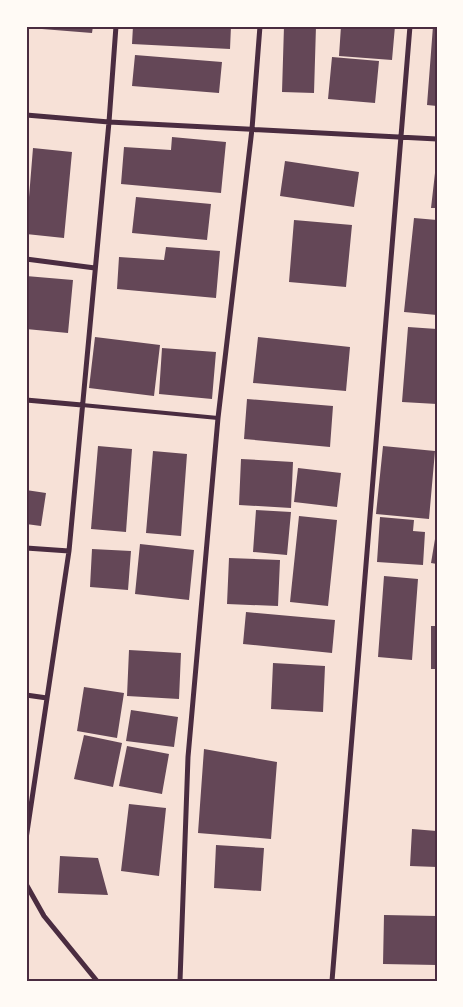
<svg xmlns="http://www.w3.org/2000/svg" width="463" height="1007" font-family="Georgia,serif">
	<rect width="100%" height="100%" fill="#f7e1d7"/>
	<path fill="#644757" d="M43,26h50l-1,7 -50,-4z
		M133,26h98l-1,23 -98,-5z
		M284,26h32l-2,67 -32,-1z
		M341,26h54l-3,34 -53,-4z
		M433,26h4v80l-10,-1z
		M135,55l87,7 -3,31 -87,-7z
		M332,57l47,4 -4,42 -47,-4z
		M172,137l54,5 -5,51 -100,-9 3,-37 47,3z
		M33,148l39,4 -8,86 -38,-4z
		M285,161l74,11 -5,35 -74,-11z
		M435,173h2v35h-6z
		M136,197l75,7 -4,36 -75,-7z
		M414,218l23,2v95l-33,-3z
		M294,220l58,5 -6,62 -57,-5z
		M166,247l54,4 -4,47 -99,-9 2,-32 45,3z
		M26,276l47,4 -5,53 -42,-4z
		M408,327l29,2v75l-35,-2z
		M95,337l65,8 -6,51 -65,-8z
		M258,337l92,10 -4,44 -93,-8z
		M162,348l54,4 -4,47 -53,-5z
		M247,399l86,7 -3,41 -86,-8z
		M98,446l34,3 -6,83 -35,-3z
		M383,446l52,5 -6,68 -53,-5z
		M153,451l34,3 -6,82 -35,-3z
		M241,459l52,3 -2,46 -52,-3z
		M298,468l43,5 -4,34 -43,-5z
		M26,490l20,3 -5,33 -15,-2z
		M256,510l35,2 -4,43 -34,-3z
		M299,516l38,4 -9,86 -38,-4z
		M380,517l34,3 -1,11 12,1 -2,33 -46,-3z
		M436,533l1,1v30l-6,-1z
		M140,544l54,6 -5,50 -54,-6z
		M92,549l39,2 -3,39 -38,-3z
		M229,558l51,2 -2,46 -51,-2z
		M384,576l34,3 -6,81 -34,-3z
		M246,612l89,8 -3,33 -89,-9z
		M431,626h6v43h-6z
		M129,650l52,3 -2,46 -52,-3z
		M273,663l52,3 -2,46 -52,-3z
		M84,687l40,6 -7,45 -40,-7z
		M131,710l47,7 -4,30 -48,-6z
		M84,735l38,8 -9,44 -39,-8z
		M127,746l42,8 -7,40 -43,-8z
		M204,749l73,13 -6,77 -73,-6z
		M129,804l37,4 -7,68 -38,-5z
		M412,829l25,2v36l-27,-1z
		M216,845l48,3 -3,43 -47,-3z
		M60,856l38,2 10,37 -50,-2z
		M384,915l53,1v49l-54,-1z"/>
	<g fill="none" stroke-linecap="round" stroke-linejoin="round">
		<path stroke="#4a2c40" stroke-width="4" d="M82,405l136,13"/>
		<path stroke="#4a2c40" stroke-width="5" d="M26,115l83,7 328,17
			M26,259l69,9
			M26,400l56,5
			M26,548l43,3
			M26,695l21,3
			M26,839l43,-288 40,-429 7,-96
			M26,884l18,32 53,65
			M180,981l8,-224 30,-339 34,-289 8,-103
			M332,981l78,-955"/>
	</g>
	<rect width="463" height="1007" fill="none" stroke="#fffaf5" stroke-width="55"/>
	<rect x="28" y="28" width="408" height="952" fill="none" stroke="#4a2c40" stroke-width="2"/>
</svg>
